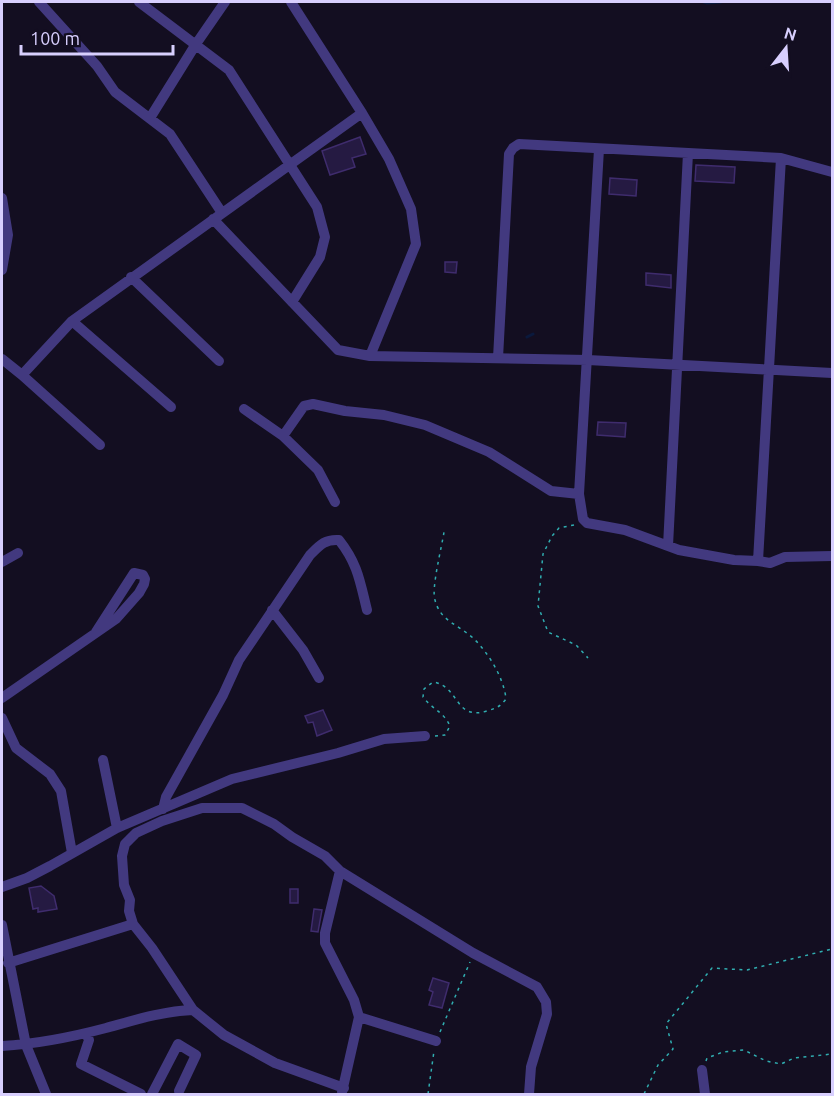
<svg xmlns="http://www.w3.org/2000/svg" width="834" height="1096" font-family="Ubuntu,sans-serif">
	<rect width="100%" height="100%" fill="#130e21"/>
	<g fill="none" stroke-linecap="round" stroke-linejoin="round">
		<path stroke="#0a193d" stroke-width="3" d="M704,2l3,1 14,-1
			M527,337l6,-3"/>
	</g>
	<path fill="#251a42" stroke="#3f2c6d" stroke-width="1.5" d="M360,137l6,17 -14,4 3,9 -25,8 -8,-24z
		M696,165l39,2 -1,16 -39,-2z
		M610,178l27,2 -1,16 -27,-2z
		M445,262h12l-1,11 -11,-1z
		M646,273l25,2v13l-25,-3z
		M598,422l28,1 -1,14 -28,-2z
		M323,710l9,20 -15,6 -4,-14 -5,1 -3,-7z
		M41,886l13,10 3,13 -19,3v-4l-5,1 -4,-21z
		M290,889h8v14h-8z
		M314,909l8,1 -4,22 -7,-1z
		M433,978l16,5 -7,25 -13,-3 4,-13 -4,-2z"/>
	<g fill="none" stroke-linecap="round" stroke-linejoin="round">
		<path stroke="#30adb0" stroke-width="1.5" stroke-dasharray="3 4.5" stroke-linecap="butt" d="M574,525l-15,3 -7,8 -9,18 -5,52 10,26 28,13 12,13
			M435,736l10,-1 5,-9c-7,-15 -17,-16 -27,-29l1,-8 9,-7c27,4 21,39 54,29 9,-3 13,-4 19,-12 -2,-21 -18,-47 -33,-61 -14,-13 -33,-17 -38,-38 -4,-11 7,-54 9,-68
			M440,1032l30,-70
			M706,1061l1,-3 16,-6 21,-2 22,11 15,3 13,-6 38,-4
			M428,1094l6,-43
			M644,1094l14,-29 15,-16 -7,-25 46,-56 35,2 85,-21"/>
		<path stroke="#42397f" stroke-width="10" d="M39,2l58,64 18,26 55,42 52,79
			M139,2l90,68 88,137 8,30 -5,20 -28,45
			M291,2l71,111 27,46 22,50 5,35 -46,112
			M150,118l46,-74 29,-42
			M599,149l-20,345 4,25 4,4 38,7 54,20 55,10 24,1
			M781,158l-23,403 12,2 15,-6 47,-1
			M2,198l6,37 -6,35
			M213,219l125,131 32,6 218,4 244,13
			M131,277l88,84
			M72,321l99,86
			M498,358l11,-204 4,-6 6,-4 262,14 51,14
			M2,359l20,16 78,70
			M22,375l50,-54 290,-208
			M244,409l39,27 35,34 17,32
			M283,436l21,-30 9,-2 32,7 39,4 41,10 64,27 62,39 28,3
			M668,546l20,-393
			M2,562l16,-9
			M272,610l31,40 16,28
			M2,698l114,-79 23,-26 5,-9 1,-5 -2,-4 -9,-2 -38,59
			M2,718l14,30 34,26 11,17 11,62
			M103,760l14,68
			M163,809l3,-12 57,-102 16,-35 71,-105c10,-10 15,-16 29,-15 19,24 21,42 28,70
			M340,871l-15,62v10l29,57 5,17 -17,75
			M2,887l25,-9 23,-12 67,-38 115,-49 106,-26 46,-14 41,-3
			M2,925l24,120 20,49
			M8,963l125,-39
			M359,1017l77,24
			M86,1033l3,7 -8,24 60,30
			M2,1046c35,-2 70,-9 104,-18 29,-8 57,-17 87,-18
			M702,1070l3,24
			M344,1088l-69,-25 -51,-28 -31,-25 -41,-62 -19,-24 -4,-13 1,-11 -6,-15 -2,-29 3,-12 11,-11 26,-12 40,-13h40l32,16 18,13 33,19 15,15 133,82 64,34 9,15 1,12 -16,53 -2,27
			M152,1094l26,-50 18,11 -17,36"/>
	</g>
	<rect width="834" height="1096" fill="none" stroke="#d8cffe" stroke-width="6"/>
	<g transform="translate(786 48) rotate(17)" stroke="#130e21" stroke-width="4.5" paint-order="stroke">
	<path d="M0-4.5L10 22L0 15L-10 22Z" fill="#d8cffe"/>
	<text y="-9" font-size="16" font-weight="bold" text-anchor="middle" fill="#d8cffe">N</text>
	</g>
	<path d="M21 45v9h152v-9" fill="none" stroke="#d8cffe" stroke-width="3"/>
	<text x="30" y="45" font-size="18" fill="#d8cffe" stroke="#130e21" stroke-width="4.5" paint-order="stroke">100 m</text>
</svg>
